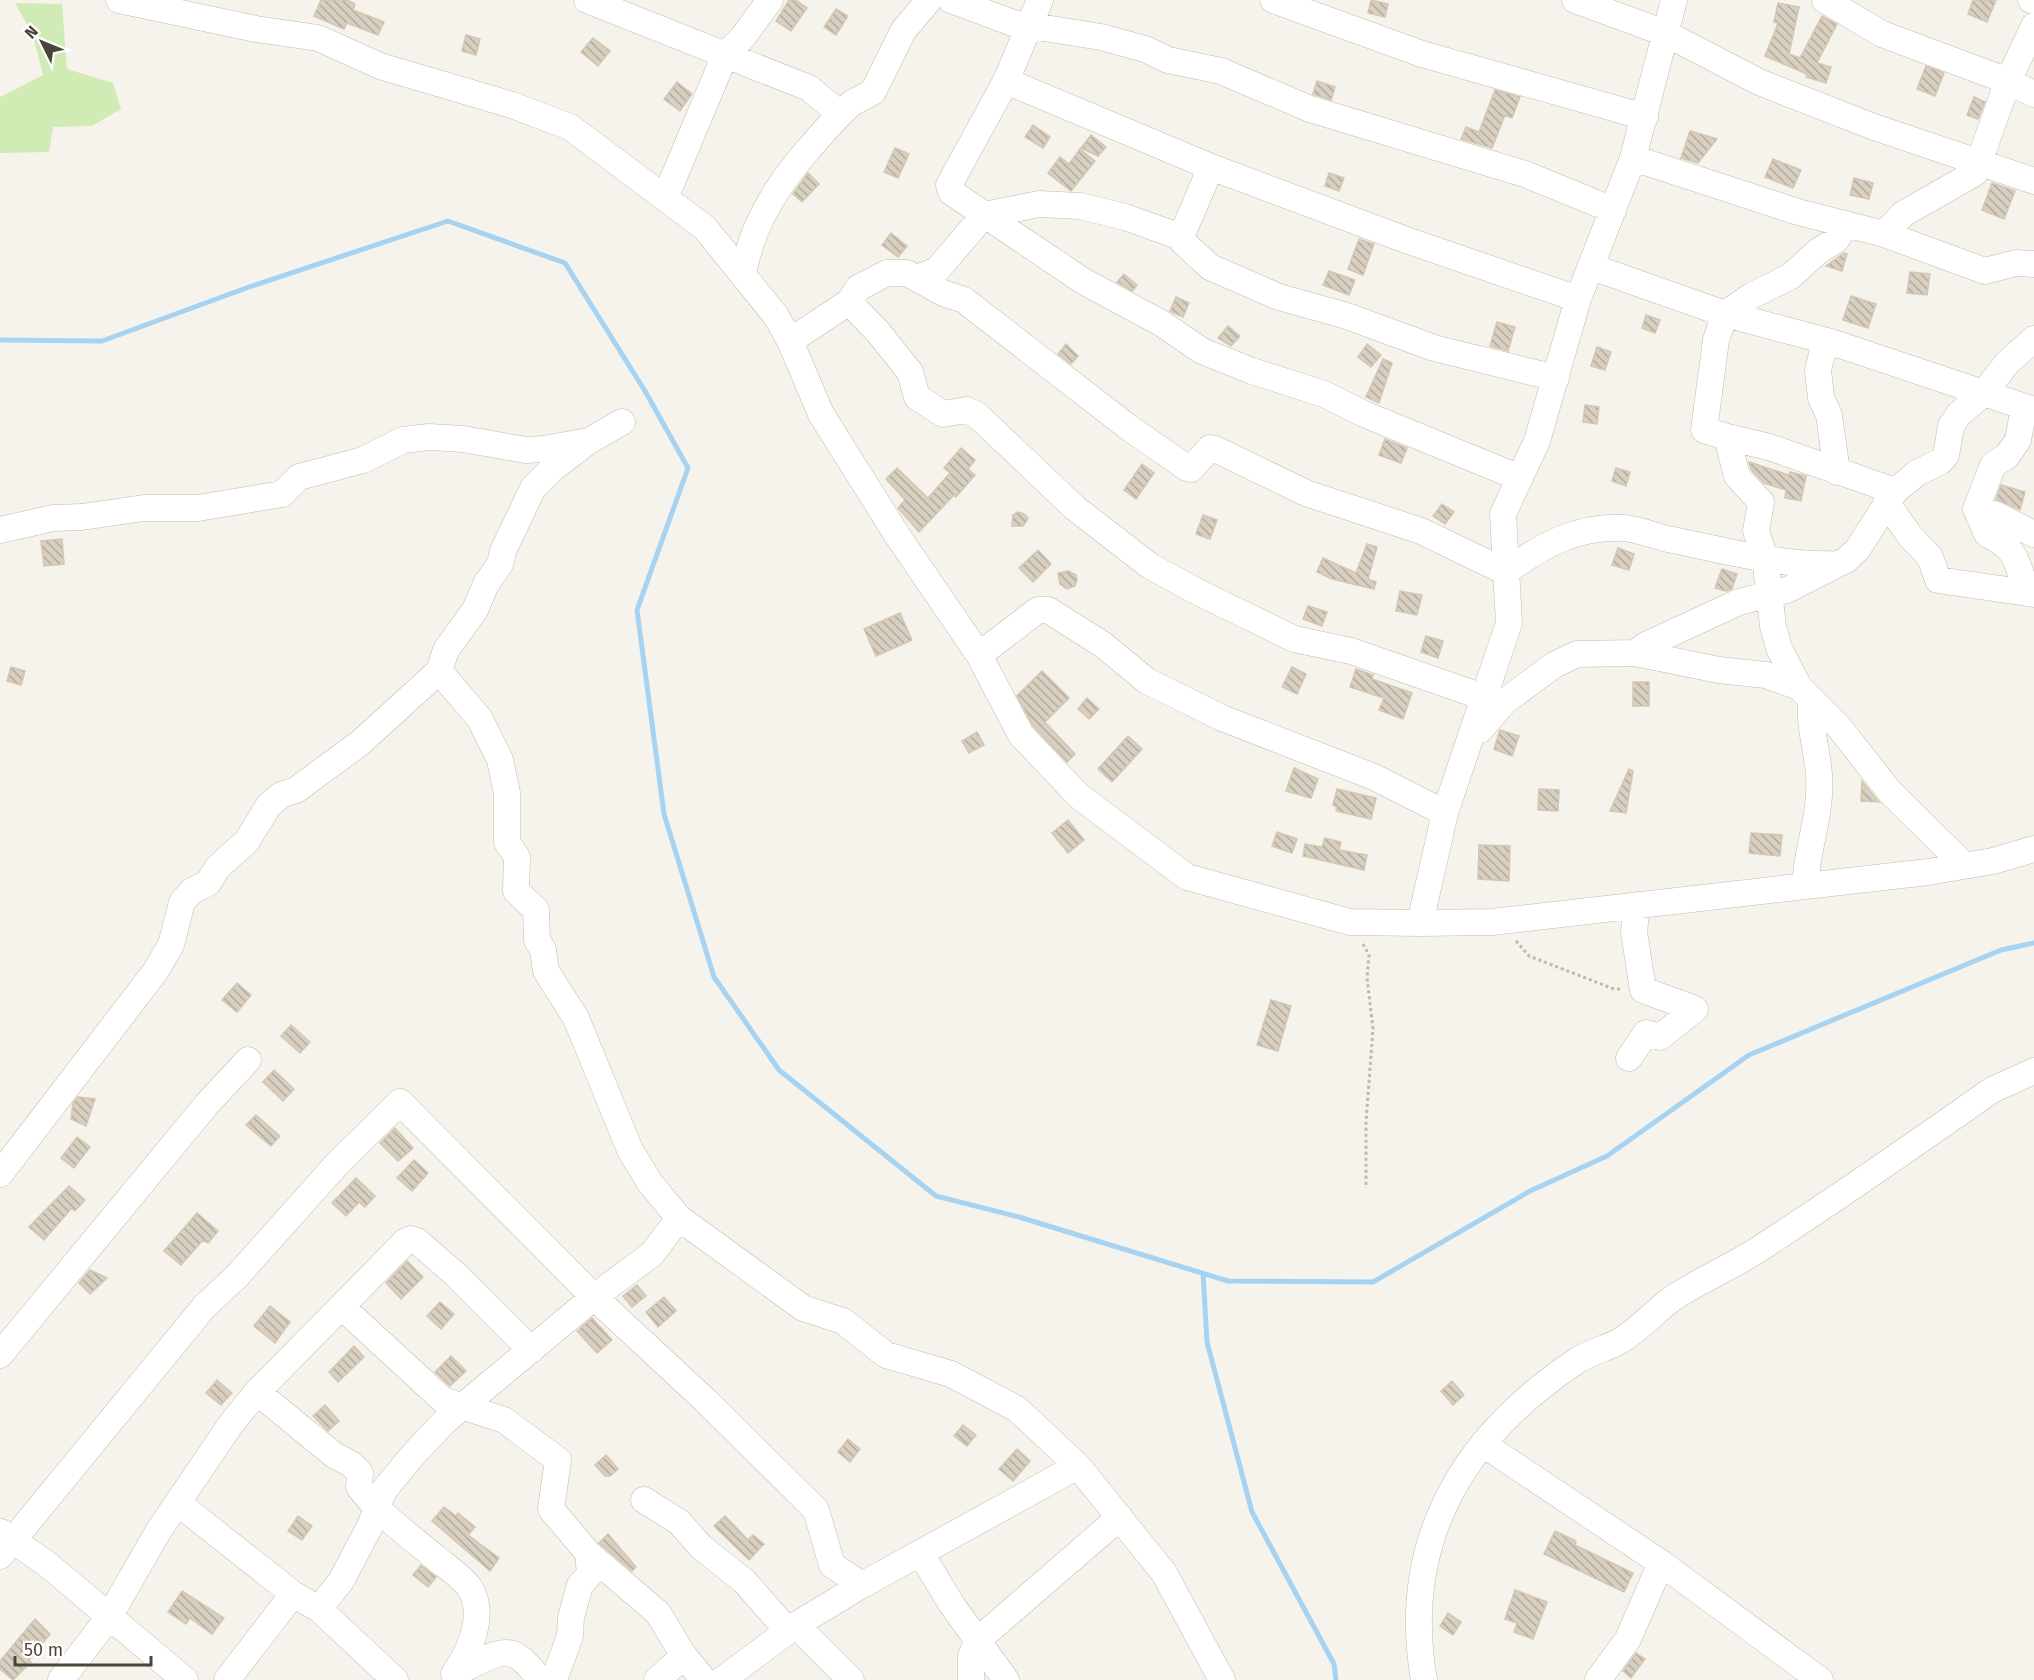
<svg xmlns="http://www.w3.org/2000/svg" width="2034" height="1680" font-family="'Fira Sans',sans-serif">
	<defs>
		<pattern id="building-back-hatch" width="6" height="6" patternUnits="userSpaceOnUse" patternTransform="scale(1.5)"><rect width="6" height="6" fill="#d8cfc0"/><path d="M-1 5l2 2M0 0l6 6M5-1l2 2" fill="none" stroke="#b1aa9d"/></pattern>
	</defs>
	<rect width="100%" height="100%" fill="#f6f3ec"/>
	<path fill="#d1ebb4" d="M15,3l47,1 5,65 46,14 8,26 -29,17 -39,1 -4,25 -49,1v-56l43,-22 -10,-40z"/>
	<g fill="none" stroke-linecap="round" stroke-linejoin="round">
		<path stroke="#a7d3f3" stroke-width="5" d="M0,340l102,1 147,-54 199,-66 117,42 80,128 43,77 -51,142 27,204 50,163 65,93 157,126 83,21 209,64 145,1 157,-91 77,-35 142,-101 252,-105 33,-7
			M1203,1273l4,69 45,170 82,152 2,16"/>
	</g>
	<path fill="url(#building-back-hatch)" stroke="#d3c7b3" stroke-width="1.5" d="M321,0h26l8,4 -2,6 31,12 -6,13 -31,-12 -3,6 -30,-13z
		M789,0h7l11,8 -16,23 -15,-10z
		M1371,0l17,4 -3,13 -17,-4z
		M1973,0h23l-9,22 -19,-8z
		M1778,3l21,4 -10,47 11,4 22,-42 15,8 -20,39 14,4 -5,16 -20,-6 1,-3 -42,-18 13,-33 -4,-1z
		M836,9l12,7 -12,19 -12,-8z
		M466,35l14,4 -4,16 -14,-4z
		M593,38l17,13 -12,15 -17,-14z
		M1926,66l18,7 -9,23 -18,-7z
		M1317,81l18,6 -4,13 -18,-6z
		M677,82l15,12 -12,17 -16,-12z
		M1495,90l25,7 -8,21 -7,-3 -13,33 -31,-9 5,-12 13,5z
		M1974,97l11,5 -7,17 -11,-4z
		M1033,125l17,12 -7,11 -18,-11z
		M1690,131l27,8 -19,24 -17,-5z
		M1091,135l15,12 -8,9 -17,-8z
		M895,148l14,6 -11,24 -14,-6z
		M1080,149l15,12 -24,30 -23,-18 12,-16 9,7z
		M1773,159l28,11 -8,18 -28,-11z
		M808,173l11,11 -17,18 -9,-8z
		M1329,173l15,5 -5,13 -14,-5z
		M1854,178l19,5 -4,16 -19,-4z
		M1992,183l23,8 -11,28 -22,-9z
		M891,233l16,13 -9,11 -16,-12z
		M1359,239l15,5 -11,31 -15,-6z
		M1844,253l3,1 -5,17 -16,-5z
		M1329,271l26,9 -6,15 -26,-10z
		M1910,272l20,2 -3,21 -20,-2z
		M1124,274l13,11 -5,6 -15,-9z
		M1851,296l25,8 -8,24 -25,-8z
		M1176,297l13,6 -6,14 -13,-6z
		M1646,315l14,5 -5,13 -13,-5z
		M1497,322l18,5 -7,24 -18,-5z
		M1228,326l12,10 -9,10 -13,-8z
		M1066,344l12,12 -7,8 -13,-10z
		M1367,344l14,11 -10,12 -13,-10z
		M1597,347l14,5 -6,18 -14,-4z
		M1383,359l9,4 -13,40 -13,-6z
		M1585,405l14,2 -2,17 -14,-2z
		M1385,439l22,9 -6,15 -22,-8z
		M961,448l14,12 -7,9 7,6 -19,22 -2,-2 -35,37 -21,-24 7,-8 -19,-21 11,-11 31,30 22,-25 -6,-5z
		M1749,462l40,13 1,-3 16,4 -5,25 -16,-3 1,-8 -22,-7 -13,-14z
		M1142,464l12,9 -18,26 -12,-9z
		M1616,468l14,4 -4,14 -14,-5z
		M2001,485l24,7 -5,18 -24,-11z
		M1442,504l12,8 -9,12 -12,-8z
		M1018,512l6,2 4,4 -2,4 -3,4h-11l1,-11z
		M1203,515l14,5 -7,19 -14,-5z
		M62,539l2,25 -20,2 -3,-25z
		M1367,544l10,3 -9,32 8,3 -2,7 -42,-10 -15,-7 6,-14 33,15z
		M1618,548l16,6 -5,16 -17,-5z
		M1038,550l13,14 -18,18 -14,-14z
		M1722,569l15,5 -5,15 -6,2 -11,-3z
		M1068,571l8,4 1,5 -2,6 -8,3 -7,-5 -2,-11z
		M1400,591l22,4 -5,20 -21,-4z
		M1308,606l19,6 -5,14 -19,-7z
		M900,613l12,27 -36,16 -12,-27z
		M1426,636l17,5 -5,17 -17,-6z
		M11,667l14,4 -4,14 -14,-4z
		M1292,667l14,7 -9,20 -15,-7z
		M1356,669l17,6 -1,4 40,14 -9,26 -24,-9 5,-12 -34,-11z
		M1042,671l27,27 -24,24 30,32 -8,8 -34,-36 -16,-30z
		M1633,682h16v24h-16z
		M1087,698l12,11 -10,10 -11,-10z
		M1500,730l19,6 -7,20 -18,-7z
		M977,732l7,13 -15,8 -7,-12z
		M1128,736l14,13 -30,33 -14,-13z
		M1294,768l24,11 -7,19 -25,-7z
		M1629,769l4,2 -7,42 -16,-2z
		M1862,781l16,20 1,1 -18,-1z
		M1337,789l39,9 -5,21 -35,-8 1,-4 -4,-2z
		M1539,789l20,1 -1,21 -20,-1z
		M1068,820l16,20 -16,13 -16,-20z
		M1277,832l20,7 -5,14 -20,-7z
		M1751,833l31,2 -2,21 -31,-3z
		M1325,838l16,4 -2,8 28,5 -3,15 -61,-14 2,-12 17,3z
		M1479,845l31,1 -1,35 -31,-2z
		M237,983l14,12 -14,17 -15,-12z
		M1271,1000l20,6 -13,45 -21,-6z
		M291,1025l19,17 -10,11 -19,-17z
		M274,1070l20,19 -11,12 -20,-19z
		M78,1097l17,2 -9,27 -15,-7 2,-16z
		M256,1115l24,21 -9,10 -25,-21z
		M395,1128l18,20 -15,13 -18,-18z
		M77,1137l13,10 -16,21 -13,-10z
		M414,1160l14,13 -16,18 -15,-13z
		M356,1178l19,18 -10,11 -6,-5 -13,14 -14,-13z
		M69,1186l16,14 -10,11 -3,-3 -28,32 -15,-13z
		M197,1213l21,18 -10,12 -5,-3 -22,25 -17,-14z
		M407,1261l16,16 -22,22 -15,-16z
		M90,1270l17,8 -17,16 -11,-11z
		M637,1285l9,11 -14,11 -9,-11z
		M664,1297l12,14 -18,16 -12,-15z
		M440,1302l14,12 -13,15 -14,-13z
		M270,1306l20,16 -15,21 -21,-17z
		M592,1318l20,22 -15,13 -20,-22z
		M354,1346l10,11 -26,25 -9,-10z
		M451,1356l15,15 -16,15 -15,-14z
		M217,1380l15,13 -11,12 -15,-12z
		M1452,1381l12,14 -11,10 -12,-14z
		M325,1405l14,16 -11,10 -15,-15z
		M963,1425l13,10 -9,11 -13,-10z
		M848,1439l12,10 -10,13 -12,-10z
		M1017,1449l13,12 -17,20 -14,-12z
		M606,1455l12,14 -8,7h-5l-10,-11z
		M444,1507l12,9 2,-3 17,14 -7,8 31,23 -9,13 -58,-50z
		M298,1516l14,10 -10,14 -14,-9z
		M725,1516l23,24 5,-5 11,9 -15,16 -35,-34z
		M1555,1531l21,10 -1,4 58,28 -9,19 -80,-38z
		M608,1534l28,33 -4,4 -33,-28z
		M421,1565l15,12 -8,10 -15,-12z
		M1515,1590l32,12 -14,37 -19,-7 3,-9 -12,-4z
		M182,1591l42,27 -12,16 -22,-16 -4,6 -18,-12z
		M1448,1613l13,9 -8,13 -13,-9z
		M35,1619l15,15 -21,26 2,2 -18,18 -13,-11v-8z
		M1636,1653l9,6 -14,19 -8,-7z"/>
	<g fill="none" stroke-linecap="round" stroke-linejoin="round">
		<defs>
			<path id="minor" d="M119,0l137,29 62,9 62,28 132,39 58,22 135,101 71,88 14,25 31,73 76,121 82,120 42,80 58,61 108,81 163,45 70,1 72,-1 436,-50 65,-11 41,-12
				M587,0l222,88 31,26
				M951,0l62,23 88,14 44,12 23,11 53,11 89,38 215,65 88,36
				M1040,0l-34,81 -57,104 2,7 132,89 78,42 41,28 50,20 72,23 40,20 156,64
				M1273,0l149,54 223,63
				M1575,0l90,33 94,49 115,45 160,54
				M1825,0l57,34 126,47 26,13
				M2031,0l3,1
				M1006,81l205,86 198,74 169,58
				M1633,158l165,54 86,22 101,37 31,-8 18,1
				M1211,167l-30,70 2,5 27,25 69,30 68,19 87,32 122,30
				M666,196l59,-141 18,-18 27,-37
				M1846,224l-10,16 -19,12 -26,24 -38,19 -28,19 -9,26 -12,90 23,7 10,39 24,26 -5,29 9,27 8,68 6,22 20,39 40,40 51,65 74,73
				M1884,234l19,-20 72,-41 33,-92 26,-55
				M1592,267l133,47 106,28 203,68
				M743,274c12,-67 52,-111 97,-160l12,-11 21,-11 30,-61 26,-31
				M919,277l18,-7 47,-55 55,-11 41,2 45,11 56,20
				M849,302l29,30 32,40 7,25 26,17 24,-4 10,5 98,93 75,58 46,25 98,48 57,12 135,47
				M790,341l59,-39 9,-14 29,-15h20l36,20 21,7 164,127 59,41 4,1 19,-21 5,1 91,44 115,38 85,41c34,-26 73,-47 118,-44 16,1 32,9 49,12 53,11 109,26 163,24
				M1831,342l-9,12 -4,16 3,28 8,17 8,57
				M2024,407l-6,33 -11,16 -14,9 -17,44 11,25c33,16 28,29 41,59
				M1727,437l42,10 126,44
				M1886,502l24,34 20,21 8,23 96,14
				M1976,509l18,5 40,20
				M0,530l53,-12 29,-1 62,-9h54l84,-14 17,-17 64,-17 40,-20 26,-3 34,2 63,11 17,-1 46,-8 33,-19
				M1635,653l11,-8 93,-43 48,-12 59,-30 11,-10 38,-59 22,-18 24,-12 5,-6 5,-29 8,-12 25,-21 23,-30 27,-24
				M979,655l59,-45h10l54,34 45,37 75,37 152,59 71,36
				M439,671l41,48 20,41 7,33v49l10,15 -1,34 20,19 1,30 6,10 3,21 30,47 54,132 20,33 29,35 124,90 40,13 43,34 65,19 66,35 61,57 86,107 58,107
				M1480,730l24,-28 50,-37 23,-11 58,-1 84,17 47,5 33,12
				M1805,885c2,-37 17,-72 14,-110 -2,-26 -10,-48 -8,-74
				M1420,923l25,-110 64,-190 -6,-109 34,-73 41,-142 55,-141 41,-158
				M1629,1058l17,-25 14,4 35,-28 -52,-19 -9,-58 3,-27
				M0,1174l155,-202 16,-27 11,-43 10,-11 16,-8 10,-16 29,-26 22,-36 12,-10 15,-5 64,-47 79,-72 7,-21 29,-40 11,-26 14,-20 3,-13 30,-63 19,-19 37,-28
				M342,1307l101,93 61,20 54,40 -7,49 37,44 70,60 26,43 20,24
				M0,1355l207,-251 41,-44
				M257,1392l77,63 17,9 9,9 -1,14c22,29 51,49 78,72 10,8 24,17 32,28 18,27 1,64 -15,87
				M1483,1444l178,119 159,117
				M644,1500l35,22 22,25 43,34 44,50
				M178,1503l115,91 26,15 76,71
				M1,1532l46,32 138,116
				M921,1554l31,51 54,75
				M0,1556l204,-249 33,-31 101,-113 62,-61 194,195 111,103 99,98 12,12 16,55 30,20
				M319,1609l22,-28 29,-55 14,-36 29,-35 32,-34 149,-124 58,-43 27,-36
				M796,1625l55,55
				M454,1674c16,-7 47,-29 63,-18 9,5 17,16 23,24
				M61,1680l48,-63 50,-87 72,-106 26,-32 149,-151 5,-2 6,2 37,32 77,77
				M227,1680l66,-86
				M554,1680l16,-44 1,-19 9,-32 10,-11 -2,-21
				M657,1680l27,-24
				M722,1680l74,-55 66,-40 216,-119
				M971,1680v-24l7,-16 142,-123
				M1424,1680c-24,-138 38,-242 151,-318 14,-10 31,-13 45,-21 20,-12 35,-30 53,-43 26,-17 56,-30 83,-47 80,-52 158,-106 236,-161l42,-19
				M1598,1680l30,-41 33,-76"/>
		</defs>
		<use href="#minor" stroke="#c2bbad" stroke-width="27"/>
		<path stroke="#c4b89e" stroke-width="3" stroke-dasharray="3 3" stroke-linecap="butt" d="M1516,941l13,15 85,33h8
			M1363,944l6,11 -2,23 6,51 -7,93v66"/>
		<use href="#minor" stroke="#fff" stroke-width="26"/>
	</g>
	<g transform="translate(42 42) rotate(313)" stroke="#ffffff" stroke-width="4.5" paint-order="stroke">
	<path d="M0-4.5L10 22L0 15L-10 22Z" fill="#4b4439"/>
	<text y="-9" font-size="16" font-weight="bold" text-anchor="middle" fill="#4b4439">N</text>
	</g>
	<path d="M15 1656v9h136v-9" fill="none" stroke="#4b4439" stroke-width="3"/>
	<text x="24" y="1656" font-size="18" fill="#4b4439" stroke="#ffffff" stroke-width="4.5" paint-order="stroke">50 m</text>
</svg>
